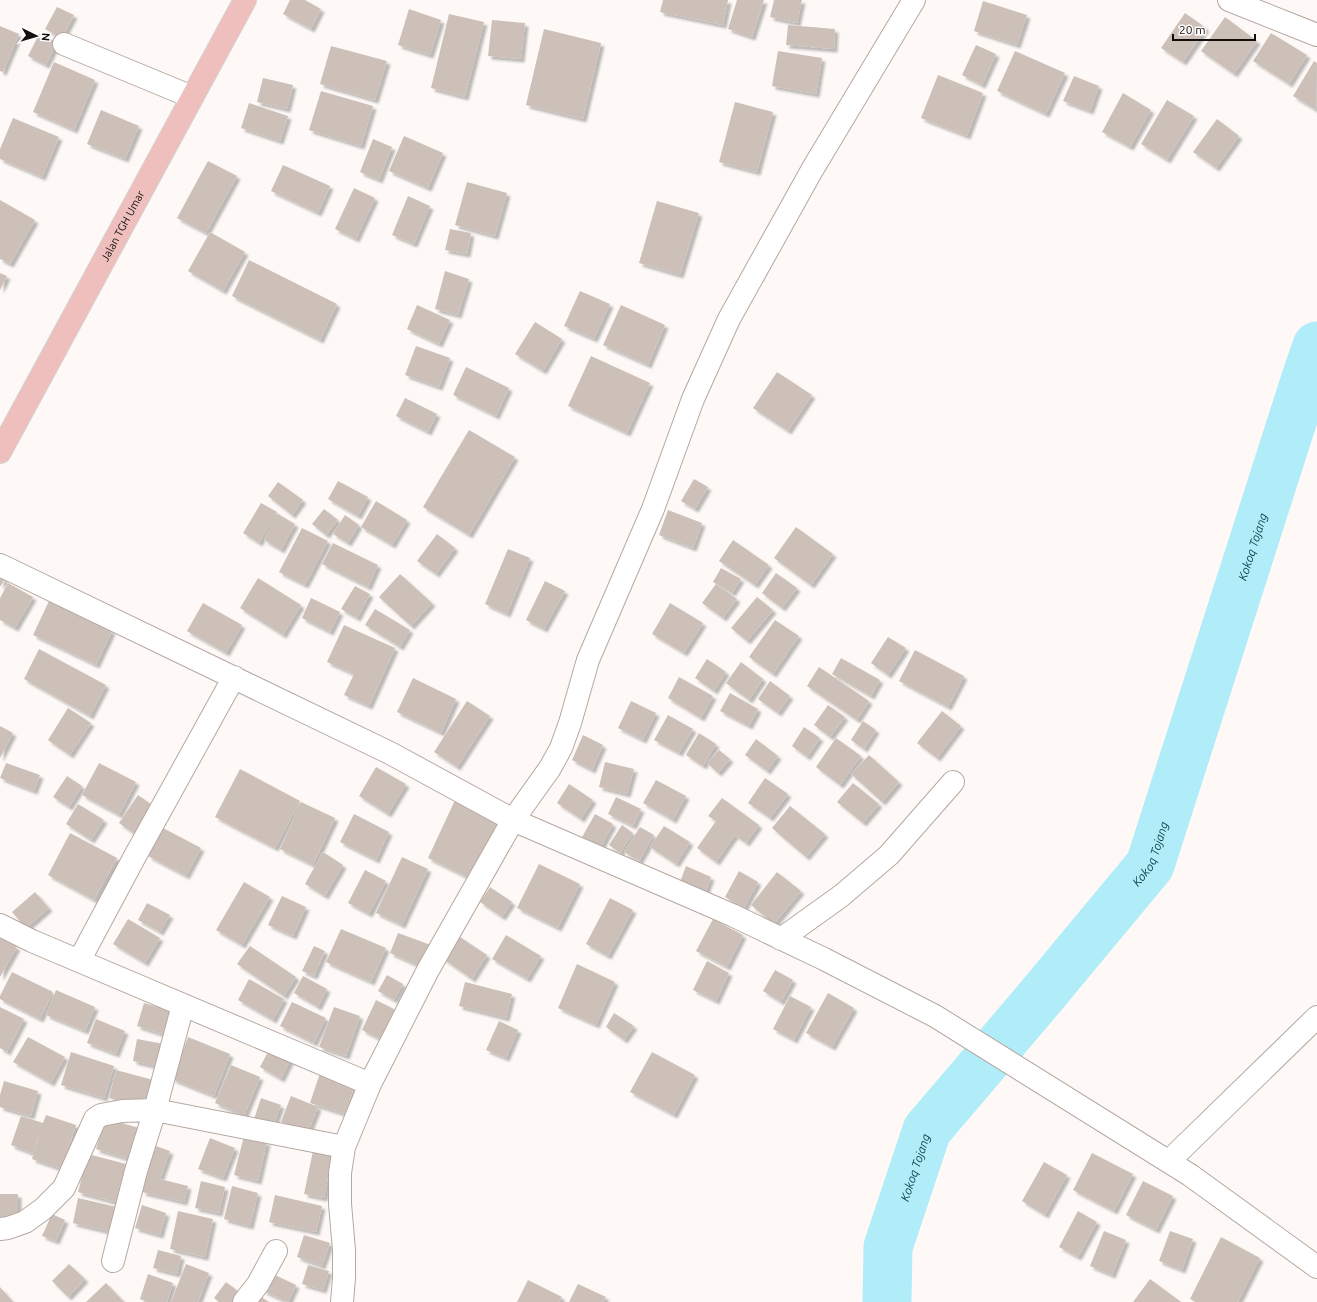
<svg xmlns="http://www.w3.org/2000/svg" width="1317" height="1302" font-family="Ubuntu,sans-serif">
	<defs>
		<filter id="shadow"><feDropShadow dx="3.5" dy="3.5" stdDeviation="1" flood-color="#0004"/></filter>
	</defs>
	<rect width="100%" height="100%" fill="#fef9f6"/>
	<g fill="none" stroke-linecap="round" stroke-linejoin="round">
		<path stroke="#b1edf9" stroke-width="49" id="s1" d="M887,1302l1,-55 39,-117 110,-129 113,-136 156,-487 11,-32"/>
	</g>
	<path fill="#cdc0b9" filter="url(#shadow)" d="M290,0h15l16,9 -10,20 -28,-15z
		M663,0h65l-5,25 -63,-13z
		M737,0h27l-12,37 -24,-8z
		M774,0h28l-5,23 -27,-6z
		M983,1l44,14 -10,30 -43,-14z
		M57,7l17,8 -12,23 -17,-9z
		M409,9l32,11 -11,35 -32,-10z
		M1185,13l21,15 -23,34 -22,-14z
		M449,14l35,8 -19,75 -34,-9z
		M1225,17l32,24 -23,33 -33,-23z
		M492,20l33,3 -4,36 -33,-3z
		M788,25l47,4 -1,20 -48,-4z
		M0,26l19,8 -16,38 -3,-1z
		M544,29l57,14 -18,76 -57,-14z
		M1271,33l36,22 -18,29 -36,-23z
		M39,34l18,8 -11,23 -18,-9z
		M976,45l20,9 -14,31 -20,-10z
		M331,46l56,15 -12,39 -55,-16z
		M778,51l44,7 -6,36 -44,-8z
		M1015,51l50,22 -19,41 -49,-23z
		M1314,61l3,2 -1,47 -23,-14z
		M54,62l41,18 -21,50 -41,-18z
		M938,75l45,18 -16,43 -46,-18z
		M1074,76l25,10 -9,25 -27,-10z
		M263,78l30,7 -6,24 -30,-7z
		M321,91l52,15 -12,40 -52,-16z
		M1123,93l28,17 -21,37 -28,-15z
		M1167,100l27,16 -27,44 -26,-16z
		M735,102l38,10 -16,60 -38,-10z
		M249,103l39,13 -8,25 -39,-13z
		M101,110l38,16 -14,33 -38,-15z
		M13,118l46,19 -17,40 -42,-18v-10z
		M1217,119l22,17 -23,32 -23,-16z
		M404,136l39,17 -15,35 -39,-17z
		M373,139l19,8 -13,33 -19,-8z
		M208,161l29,15 -31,57 -29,-15z
		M283,165l47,21 -12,27 -47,-22z
		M467,182l40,11 -12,43 -40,-11z
		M354,188l21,10 -19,41 -21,-10z
		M408,196l22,10 -16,38 -22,-9z
		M0,200l35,20 -25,44 -10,-5z
		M657,201l42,12 -19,62 -41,-12z
		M450,229l21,4 -4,21 -22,-4z
		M210,232l35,20 -22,39 -35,-20z
		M249,260l88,44 -17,36 -88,-44z
		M445,271l24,8 -11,36 -23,-6z
		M0,273l7,3 -7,14z
		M580,291l30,13 -16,35 -30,-13z
		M417,305l33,15 -11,24 -32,-15z
		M621,305l44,20 -17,40 -45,-20z
		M535,322l27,17 -19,32 -28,-17z
		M416,346l34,12 -11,29 -34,-12z
		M591,356l59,27 -23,50 -59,-27z
		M466,367l43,21 -13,28 -43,-21z
		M777,372l35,23 -24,36 -35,-23z
		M405,398l32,16 -9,18 -32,-16z
		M469,430l46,27 -46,78 -46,-28z
		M694,479l14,8 -13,22 -14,-8z
		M338,481l30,16 -10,19 -30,-17z
		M278,482l25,18 -11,15 -24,-19z
		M376,501l31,19 -15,25 -31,-18z
		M261,503l16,9 -18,31 -16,-10z
		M324,509l14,11 -12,15 -14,-11z
		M668,510l34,13 -9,25 -34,-13z
		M278,514l17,10 -14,26 -17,-10z
		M345,515l14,10 -11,18 -15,-9z
		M796,527l37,27 -22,31 -37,-27z
		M302,528l26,13 -23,44 -26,-13z
		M437,534l18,14 -19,26 -19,-13z
		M733,540l36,25 -14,20 -36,-24z
		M333,543l45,22 -10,22 -46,-23z
		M508,549l22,9 -23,56 -22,-10z
		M721,568l20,11 -9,14 -19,-11z
		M776,573l21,15 -15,20 -20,-15z
		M400,574l32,29 -21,23 -32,-29z
		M0,576l5,3 -5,8z
		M258,578l43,27 -18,30 -43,-27z
		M545,581l20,10 -21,38 -18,-9z
		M8,583l25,14 -18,31 -15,-8v-22z
		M716,584l21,15 -14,19 -21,-15z
		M355,586l15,8 -13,24 -16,-9z
		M757,597l16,13 -26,31 -16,-13z
		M311,598l29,14 -10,20 -28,-14z
		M49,601l63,30 -16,34 -63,-30z
		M203,603l39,22 -16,28 -39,-22z
		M670,603l33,20 -19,30 -32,-19z
		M375,609l35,21 -10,17 -35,-22z
		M775,620l24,16 -26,38 -24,-17z
		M344,625l51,23 -26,58 -25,-11 10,-21 -27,-12z
		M888,637l18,11 -18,27 -17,-12z
		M39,649l67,36 -16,31 -66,-37z
		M915,650l49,26 -16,31 -49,-26z
		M841,658l39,22 -9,16 -39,-22z
		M707,659l19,13 -12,19 -19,-13z
		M741,662l22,17 -14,21 -23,-17z
		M819,667l50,34 -12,19 -50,-34z
		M679,677l34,19 -12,22 -33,-20z
		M413,678l43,21 -15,34 -44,-21z
		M770,681l20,15 -12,17 -20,-14z
		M730,693l28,16 -9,17 -29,-15z
		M467,701l23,15 -33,51 -23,-15z
		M631,701l25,12 -13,27 -25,-12z
		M828,705l17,12 -15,20 -16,-12z
		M68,708l23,15 -21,32 -22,-15z
		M942,711l19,15 -24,32 -20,-15z
		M668,715l25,14 -14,24 -25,-13z
		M863,721l13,9 -12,19 -13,-9z
		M0,726l13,7 -13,25z
		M804,727l16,11 -13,19 -15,-11z
		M699,733l17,11 -13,22 -17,-11z
		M583,735l20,10 -11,25 -20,-10z
		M836,738l25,18 -21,29 -24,-18z
		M756,739l22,17 -11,15 -22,-16z
		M719,750l11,9 -12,14 -11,-10z
		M869,755l30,27 -17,20 -31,-28z
		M605,762l29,7 -7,25 -28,-7z
		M6,763l34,12 -6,16 -34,-13z
		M99,763l37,19 -17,33 -37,-20z
		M376,767l30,17 -18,30 -29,-18z
		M240,769l60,32 -25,47 -60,-31z
		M67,776l15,10 -13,21 -16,-10z
		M765,778l23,16 -18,24 -22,-15z
		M656,780l30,16 -13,24 -30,-17z
		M853,783l26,21 -16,19 -26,-21z
		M569,784l24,16 -12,19 -24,-16z
		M138,795l17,12 -19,28 -17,-12z
		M616,797l25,12 -8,17 -25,-12z
		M456,798l46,22 -29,60 -45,-22z
		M722,798l37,27 -13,18 -11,-8 -19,27 -19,-14 19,-27 -8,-5z
		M301,802l34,16 -22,47 -33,-16z
		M78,804l26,16 -13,20 -25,-16z
		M790,806l35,28 -19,23 -34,-29z
		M354,814l35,18 -13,28 -36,-18z
		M595,814l18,10 -14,26 -18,-11z
		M622,825l11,8 -13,20 -11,-8z
		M664,826l26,16 -14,22 -26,-17z
		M640,827l14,8 -15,26 -15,-9z
		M163,828l38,20 -15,28 -38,-20z
		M70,833l47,25 -23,42 -46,-25z
		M323,852l20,13 -18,31 -20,-12z
		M402,857l26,12 -26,56 -26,-12z
		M539,864l41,20 -22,44 -41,-20z
		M686,866l25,11 -6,16 -25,-11z
		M365,870l21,11 -17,33 -21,-11z
		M739,871l19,11 -14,26 -19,-11z
		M777,872l24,19 -27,33 -23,-19z
		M244,882l26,15 -28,48 -26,-15z
		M490,887l22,15 -10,15 -22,-15z
		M35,892l14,16 -23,20 -14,-16z
		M282,896l24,11 -13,29 -25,-11z
		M610,898l23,12 -25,46 -22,-12z
		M147,903l23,12 -10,17 -22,-12z
		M128,919l32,19 -15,25 -32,-19z
		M713,919l30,16 -16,32 -31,-16z
		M341,929l45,19 -15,34 -45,-20z
		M398,933l33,12 -9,22 -32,-14z
		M457,935l30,20 -15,24 -30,-21z
		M506,935l35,21 -14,23 -35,-20z
		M0,938l17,9 -17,30z
		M250,946l46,31 -12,19 -47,-32z
		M314,946l11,5 -11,25 -12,-5z
		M707,961l22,12 -13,28 -23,-11z
		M577,964l38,18 -19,43 -38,-17z
		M775,970l18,10 -12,22 -18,-11z
		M12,972l41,20 -13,27 -40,-20v-3z
		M387,975l16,9 -9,16 -16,-9z
		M303,976l24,13 -9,18 -24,-14z
		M249,979l35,20 -11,21 -35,-20z
		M465,982l47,12 -6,24 -47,-12z
		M56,990l39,17 -10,24 -39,-16z
		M828,993l26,15 -22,39 -26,-14z
		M790,996l21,11 -17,33 -21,-11z
		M376,1000l22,11 -14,30 -22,-11z
		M292,1002l34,16 -12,25 -34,-17z
		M144,1003l31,9 -7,24 -31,-10z
		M0,1007l24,12 -17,33 -7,-4z
		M334,1007l26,9 -14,40 -27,-9z
		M614,1013l20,13 -10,14 -18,-13z
		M96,1019l29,12 -9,23 -29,-11z
		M499,1021l19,9 -12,28 -20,-8z
		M28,1037l37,20 -14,26 -38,-21z
		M188,1037l42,17 -16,42 -42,-17z
		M137,1039l27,5 -4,23 -27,-6z
		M270,1048l21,11 -10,20 -21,-12z
		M71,1052l43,14 -10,32 -43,-13z
		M652,1052l43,23 -21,40 -44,-23z
		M231,1065l29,12 -16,39 -29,-13z
		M116,1070l41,11 -7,28 -41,-11z
		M321,1070l35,12 -11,32 -35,-11z
		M4,1081l34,10 -7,25 -31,-9v-12z
		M291,1096l27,11 -10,25 -27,-10z
		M261,1098l20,7 -9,24 -19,-7z
		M46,1115l30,10 -14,44 -30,-10 8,-27 -8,21 -21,-8 10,-29 22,7z
		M105,1118l34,10 -10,31 -33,-10z
		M244,1136l23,6 -9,39 -24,-6z
		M210,1138l25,10 -12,30 -25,-9z
		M153,1145l17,6 -10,28 28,7 -4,16 -42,-10 2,-6 -4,-1z
		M313,1151l19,4 -8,43 -20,-4z
		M1092,1153l41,21 -19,37 -41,-21z
		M88,1154l38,10 -11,38 -37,-10z
		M1044,1162l23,13 -22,40 -23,-14z
		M201,1181l24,6 -6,26 -24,-5z
		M1143,1181l30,15 -17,34 -30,-15z
		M232,1186l26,7 -8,33 -26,-7z
		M0,1194h18v27h-18z
		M275,1195l47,11 -6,26 -47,-10z
		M78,1198l43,10 -6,25 -42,-10z
		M142,1205l24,8 -6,22 -25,-7z
		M178,1211l35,8 -8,38 -35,-8z
		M1078,1211l19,11 -19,35 -19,-10z
		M52,1214l13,6 -9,21 -14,-5z
		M1104,1231l22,9 -14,35 -22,-9z
		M1170,1231l23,8 -11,31 -23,-9z
		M304,1235l26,8 -8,23 -25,-9z
		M1221,1237l39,21 -22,44h-42l-6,-3z
		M158,1250l23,6 -4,18 -24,-6z
		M69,1264l16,15 -17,18 -16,-16z
		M186,1264l23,9 -11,29h-27z
		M308,1265l21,6 -6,19 -21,-6z
		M271,1273l25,12 -8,17 -25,-11z
		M148,1274l25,9 -6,19h-19l-8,-3z
		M1150,1279l31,23h-48z
		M528,1280l34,17 -3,5h-42z
		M226,1282l17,13 -6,7h-18l-5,-4z
		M106,1283l18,19h-38z
		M578,1284l28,13 -3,5h-34z
		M0,1287l13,15h-13z
		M258,1295l11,7h-16z"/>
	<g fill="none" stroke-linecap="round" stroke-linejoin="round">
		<defs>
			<path id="minor" d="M1229,0l88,35
				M64,44l128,53
				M0,565l390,188 123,67 219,95 92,44 111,57 255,159 127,92
				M0,925l32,16 338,143
				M781,939l60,-43 48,-41 64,-73
				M79,961l55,-103 100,-181
				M1169,1161l148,-144
				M0,1229l8,-1 17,-6 18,-13 21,-21 31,-69 6,-4 21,-4 33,-1 189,37
				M113,1261l23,-90 19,-61 28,-105
				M244,1302l14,-18 18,-33
				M342,1302l2,-24v-28l-4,-46v-31l4,-26 26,-63 58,-114 85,-150 37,-52 11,-20 9,-25 18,-63 65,-151 40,-110 36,-80 83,-149 102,-170"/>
			<g id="major">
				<path id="s2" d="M0,452l245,-452"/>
			</g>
		</defs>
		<use href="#minor" stroke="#b5a8a2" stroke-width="24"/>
		<use href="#major" stroke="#d5d4d3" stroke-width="24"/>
		<use href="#minor" stroke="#fff" stroke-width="22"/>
		<use href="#major" stroke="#eebfbc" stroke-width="22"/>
	</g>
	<g text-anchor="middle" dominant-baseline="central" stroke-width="3" stroke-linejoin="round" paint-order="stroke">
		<g font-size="11" fill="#130e0c" stroke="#fff">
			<text stroke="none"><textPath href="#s2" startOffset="257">Jalan TGH Umar</textPath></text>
		</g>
		<g font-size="12" font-style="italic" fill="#0b3f48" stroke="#fff">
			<text stroke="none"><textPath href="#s1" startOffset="859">Kokoq Tojang</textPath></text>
			<text stroke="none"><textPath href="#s1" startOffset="535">Kokoq Tojang</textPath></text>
			<text stroke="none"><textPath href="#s1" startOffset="139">Kokoq Tojang</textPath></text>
		</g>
	</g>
	<g transform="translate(36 36) rotate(95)" stroke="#ffffff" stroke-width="3" paint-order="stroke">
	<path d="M0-3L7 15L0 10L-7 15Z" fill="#130e0c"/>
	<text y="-6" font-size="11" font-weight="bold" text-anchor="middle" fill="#130e0c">N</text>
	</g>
	<path d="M1173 34v6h82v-6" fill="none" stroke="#130e0c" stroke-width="2"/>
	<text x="1179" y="34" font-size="12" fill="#130e0c" stroke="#ffffff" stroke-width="3" paint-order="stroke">20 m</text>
</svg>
